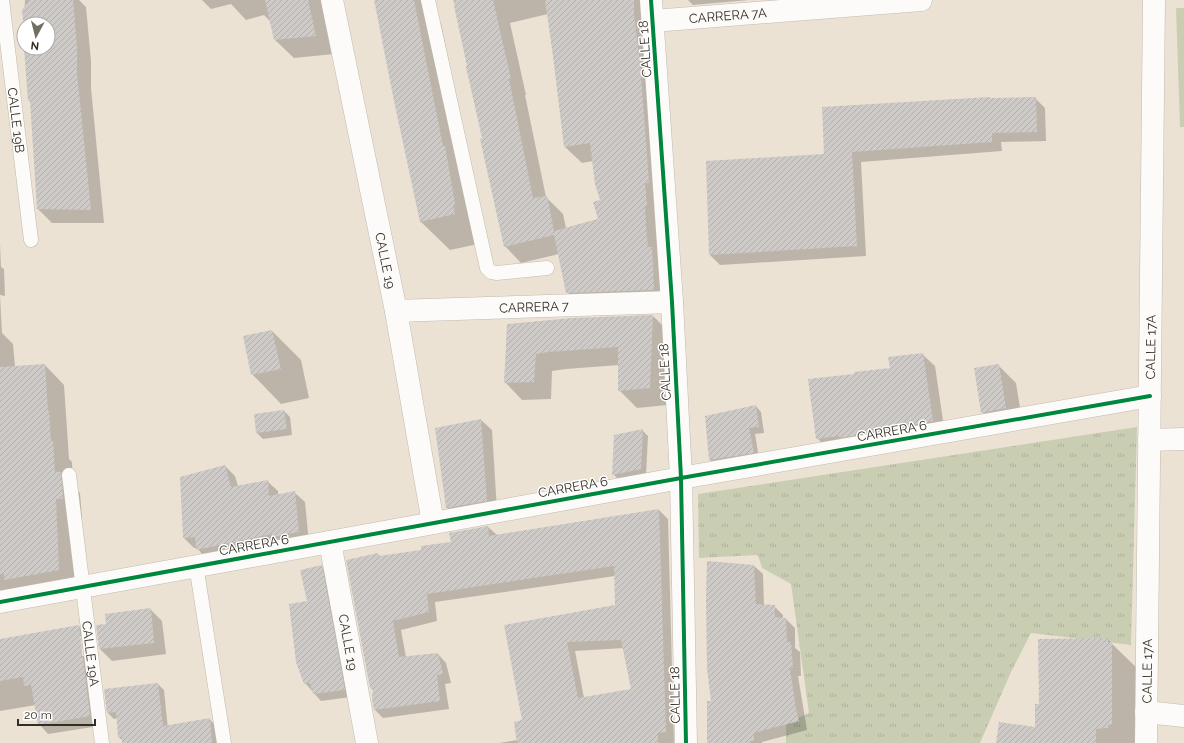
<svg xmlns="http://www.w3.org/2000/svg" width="1184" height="743" font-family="Raleway,sans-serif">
	<defs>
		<pattern id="grass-tufts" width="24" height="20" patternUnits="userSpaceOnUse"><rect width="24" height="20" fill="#c9ceb3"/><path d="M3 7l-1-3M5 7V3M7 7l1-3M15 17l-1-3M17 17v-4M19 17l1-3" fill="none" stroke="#adb19a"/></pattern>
		<pattern id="building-hatch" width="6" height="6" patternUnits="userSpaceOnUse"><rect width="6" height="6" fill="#cecac8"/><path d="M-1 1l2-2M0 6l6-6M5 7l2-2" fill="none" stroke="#b1aeac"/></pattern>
	</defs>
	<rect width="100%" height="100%" fill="#ebe2d4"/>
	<path fill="url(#grass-tufts)" d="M1137,427l-6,218 -100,-12 -20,39 -31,71h-194v-20l23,-10 -18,-129 -29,-16 -4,-13 -59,3 -1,-64z"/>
	<path fill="#c9ceb3" d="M1176,8h8v119h-4z"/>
	<path fill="#0003" fill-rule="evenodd" d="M25,0h54l7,7 5,54v27l13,135h-52l-14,-14 -7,-107 -2,-1 19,-53v-24h-24z
		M202,0h122l10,54 -40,4 -19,-18 -4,-18 -7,-7 -18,5 -15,-16 -20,5z
		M375,0h59l5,21 2,2 30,151 12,69 -33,7 -30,-29z
		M454,0h198l18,306 -86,3 -17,-17 -8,-38 -38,9 -16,-17zM548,14l17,133 17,16 11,-2 8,39 -2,19 -33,9 -3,-14 -17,-17 -21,-102h1l-16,-72z
		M688,0h61l-56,5z
		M990,98l1,1 44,-1 10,10 1,33 -45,1 1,9 -141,11 5,94 -146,9 -10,-10 -3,-93 118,-7z
		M0,243l1,24 3,2 1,27 -5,-1 2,38 11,11 2,23 30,-2 19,20 5,74 3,3 1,24 7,7 2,25h-7l3,71 -78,8z
		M653,316l17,17 -3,72 -30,3 -18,-18v-25l-53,4 -14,2 -1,28 -29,1 -17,-18 3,-57z
		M272,331l29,29 8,38 -28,6 -29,-30z
		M922,354l13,12 10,68 -115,17 -13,-13 74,-69z
		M999,366l17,17 7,43 -24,4 -17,-18z
		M756,406l5,6 3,21 -9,1 4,24 -43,8 -6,-6 -4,-43z
		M284,411l6,6 2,18 -29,4 -6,-6 -2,-18z
		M481,420l11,10 5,80 -40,8 -10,-10z
		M642,430l6,6 -2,39 -27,5 -5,-5z
		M225,466l10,10 3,10 29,-5 11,10v4l16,-3 11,10 4,41 -102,17 -10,-12h-3l-10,-10z
		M659,510l9,9 6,224h-175l19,-3 5,-19 -18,-95 111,-20 -1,-30 -180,26 2,19 -36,9 5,27 32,-3 8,9 5,20 -6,1 4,25 -66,9 -9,-9v-18l-3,-3 7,-134 3,3 41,-6 30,-9 -2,-8 38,-7 9,8zM624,648l8,42 -48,8 -9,-47z
		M321,566l8,8 22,123 -30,4 -16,-18 3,-81z
		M754,566l9,8 1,32h10l9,9v3l3,1 9,9v20l5,4 1,24h-3l9,54 -45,12v1h-54l4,-41z
		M150,609l12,12 4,33 -54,7 -12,-12 7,-24z
		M79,626l9,10 11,90 -51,8 -9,-10 -3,-19 -36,6v-71zM79,636h2l3,20h-2z
		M1107,639l32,31v73h-142l39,-15 4,-23z
		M158,684l6,6 5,49 -44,4 -6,-6 -1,-19 -4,1 -6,-6z
		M209,719l14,13 1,11h-48z"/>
	<path fill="url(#building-hatch)" fill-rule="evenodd" d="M29,0h44l4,46v27l14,137 -54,-1 -7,-108h-2l-4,-53h24v-24h-24v7l-2,-21z
		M265,0h43l8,36 -42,4z
		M374,0h40l29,146h2l10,58 -2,1 2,9 -35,8 -26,-121z
		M453,0h40l18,79h-2l24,119 14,-2 7,35 44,-12 -5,-17 7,-2 -5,-16 -5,-41 -26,4 -11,-91 -8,-56h89v14l6,49 9,119 -4,2 2,21 -2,1 1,19 2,22h4l2,43 -88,3 -12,-58 -50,12 -24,-108 2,-1 -16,-71 1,-1 -13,-60h1z
		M990,97v1l46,-1 1,35 -45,1v9l-140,10 5,94 -148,9 -3,-94 118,-7 -2,-47z
		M653,315l-3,73 -32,3v-44l-70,5 -12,2 -2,28 -30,1 3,-59 65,-6z
		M272,330l9,39 -30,6 -8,-39z
		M923,353l10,68 -93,17 -1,-2 -23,3 -8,-60 46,-5v-2l36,-4 -2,-11z
		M45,364l3,47h1l2,30h2l2,31h6l2,27h-7l3,71 -55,10v-6h-4v-207z
		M999,364l7,44 -25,5 -7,-45z
		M756,405l3,22 -10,1 5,25 -45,7 -4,-44z
		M284,410l3,19 -31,4 -2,-19z
		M481,419l6,82 -41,7 -11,-80z
		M643,429l-2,40 -29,6 2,-40z
		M225,465l6,22 37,-7 1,16 26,-5 4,41 -26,5 -1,-3 -76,16 -1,-13 -12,1 -3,-61z
		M659,509l7,223 -8,1v10h-141l-3,-21 8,-2 -18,-95 111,-20 -1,-39 -187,28 2,18 -36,9 6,36 39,-4 5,21 -6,1 3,26 -66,9 -2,-11 1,-11h-3l-24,-128 32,-7 1,3 42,-6v-4l30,-4 -2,-9 39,-7 1,10zM621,640l10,49 -53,9 -11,-56z
		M707,561l47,4 2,39 19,1v12l11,1 1,24h4l2,26h-3l6,41 3,12 -45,12v8h-4v2h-43v-42h4l-4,-32 -1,-72z
		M322,565l23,125 -32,4 -3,-11 -6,1 -8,-22 -7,-58 18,-3 -7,-31z
		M151,608l3,35 -55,6 -3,-24 10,-1 -1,-10z
		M79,625l3,26h-2l3,8 7,57 -52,9 -7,-40 -7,1 -1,-9 -23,4v-42z
		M1108,638v4h4v83h-4v3l-12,1v14h-100l3,-21 36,5v-23h4l-1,-65z
		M158,683l5,43 47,-8 2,25h-90v-6l-4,1 -2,-26 -9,1 -3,-24z"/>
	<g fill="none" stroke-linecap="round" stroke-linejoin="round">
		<defs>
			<g id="lane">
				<path id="s1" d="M2,0l29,240"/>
				<path d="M428,0l59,268 4,4 6,1 50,-5"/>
				<path id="s2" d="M69,475l33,268"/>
				<path d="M196,565l28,178"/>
			</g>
			<g id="street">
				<path id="s3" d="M332,0l64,311 37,212"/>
				<path d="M651,0l21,302 9,176 5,265"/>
				<path id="s4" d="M653,21l268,-21"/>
				<path id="s5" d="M396,311l276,-9"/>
				<path d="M1149,440l35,-1"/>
				<path id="s6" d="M330,542l37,201"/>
				<path d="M0,602l681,-124 469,-82"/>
				<path d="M1146,712l38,4"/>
				<path id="s7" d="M1146,743l8,-743"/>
			</g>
		</defs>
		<use href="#lane" stroke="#c1baaf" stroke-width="15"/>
		<use href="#street" stroke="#c1baaf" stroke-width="23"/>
		<use href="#lane" stroke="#fcfbf9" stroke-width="14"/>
		<use href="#street" stroke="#fcfbf9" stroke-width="22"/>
		<defs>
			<path id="cycleway" d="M651,0l21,302 9,176 5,265
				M0,602l681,-124 469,-82"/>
		</defs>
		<use href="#cycleway" stroke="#fff" stroke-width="6"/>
		<use href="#cycleway" stroke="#00873e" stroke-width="4"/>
	</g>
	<g text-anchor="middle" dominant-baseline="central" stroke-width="3" stroke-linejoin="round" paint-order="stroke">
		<g font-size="13" fill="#332e24" stroke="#fff">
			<text stroke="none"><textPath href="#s4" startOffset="75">CARRERA 7A</textPath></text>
			<text transform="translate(645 49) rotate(-94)">CALLE 18</text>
			<text stroke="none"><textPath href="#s1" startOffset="121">CALLE 19B</textPath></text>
			<text stroke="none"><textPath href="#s3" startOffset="266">CALLE 19</textPath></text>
			<text stroke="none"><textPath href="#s5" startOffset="138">CARRERA 7</textPath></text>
			<text stroke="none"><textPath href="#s7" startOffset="396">CALLE 17A</textPath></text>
			<text transform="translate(665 372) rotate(-93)">CALLE 18</text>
			<text transform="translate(892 431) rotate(-10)">CARRERA 6</text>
			<text transform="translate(573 487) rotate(-10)">CARRERA 6</text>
			<text transform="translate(254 545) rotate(-10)">CARRERA 6</text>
			<text stroke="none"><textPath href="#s6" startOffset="102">CALLE 19</textPath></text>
			<text stroke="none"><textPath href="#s2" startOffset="180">CALLE 19A</textPath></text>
			<text stroke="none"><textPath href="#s7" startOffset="72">CALLE 17A</textPath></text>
			<text transform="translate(675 695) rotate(-91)">CALLE 18</text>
		</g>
	</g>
	<g transform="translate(36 36) rotate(187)"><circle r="19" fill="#ffffff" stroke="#adaba7"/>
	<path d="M0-3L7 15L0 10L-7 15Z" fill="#736d62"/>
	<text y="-6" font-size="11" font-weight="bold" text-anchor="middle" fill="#332e24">N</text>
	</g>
	<path d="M18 719v6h77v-6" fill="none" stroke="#332e24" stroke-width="2"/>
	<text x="24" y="719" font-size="12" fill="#332e24" stroke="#ffffff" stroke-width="3" paint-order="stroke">20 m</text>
</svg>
